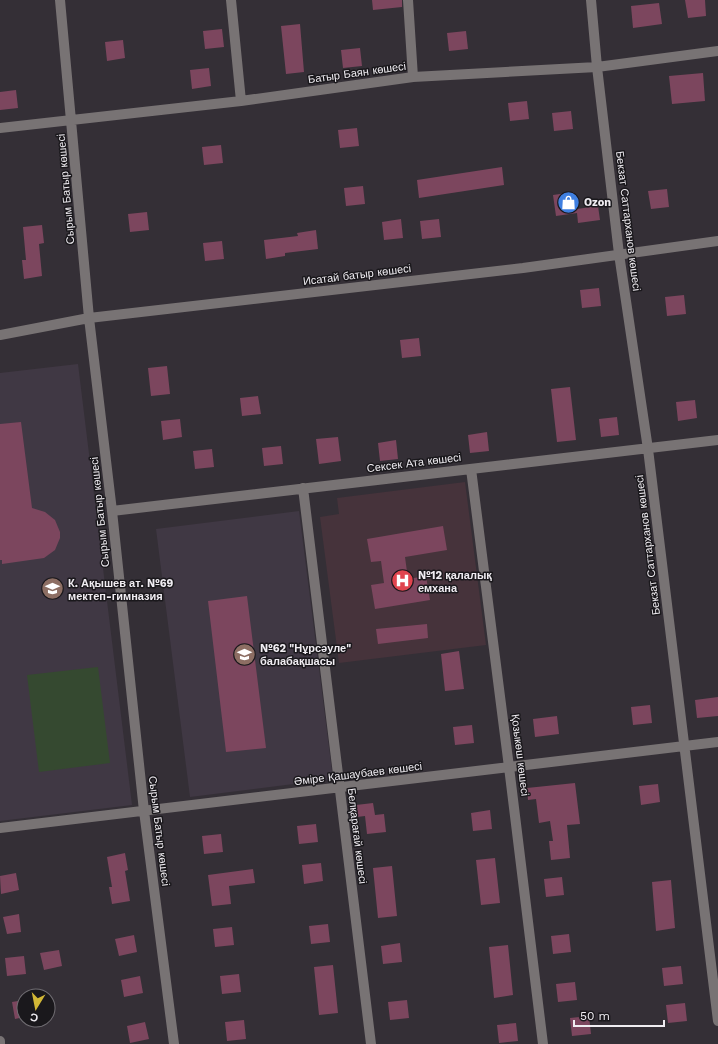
<svg xmlns="http://www.w3.org/2000/svg" width="718" height="1044" font-family="'Work Sans',sans-serif">
	<rect width="100%" height="100%" fill="#342f36"/>
	<path fill="#403844" d="M78,364l54,441 -132,16v-448z
		M299,511l34,268 -143,18 -34,-268z"/>
	<path fill="#46333b" d="M465,482l21,163 -147,18 -19,-146 19,-3 -2,-16z"/>
	<path fill="#354930" d="M98,667l12,96 -71,9 -12,-97z"/>
	<path fill="#7c465e" d="M372,0h30v7l-29,3z
		M685,0h20l1,16 -18,2z
		M659,3l3,21 -29,4 -2,-22z
		M300,24l4,48 -18,2 -5,-48z
		M222,29l2,18 -19,2 -2,-18z
		M466,31l2,18 -19,2 -2,-18z
		M123,40l2,18 -18,3 -2,-19z
		M360,48l2,18 -19,2 -2,-18z
		M209,68l2,18 -19,3 -2,-19z
		M703,73l2,28 -33,3 -3,-28z
		M16,90l2,18 -18,2v-18z
		M527,101l2,18 -19,2 -2,-18z
		M571,111l2,18 -19,2 -2,-18z
		M357,128l2,18 -19,2 -2,-18z
		M221,145l2,18 -19,2 -2,-18z
		M502,167l2,18 -85,13 -2,-18z
		M363,186l2,18 -19,2 -2,-18z
		M667,189l2,18 -18,2 -3,-18z
		M574,192l3,18v-1l21,-3 2,14 -22,3 -1,-10 -21,3 -3,-21z
		M147,212l2,18 -19,2 -2,-18z
		M401,219l2,19 -19,2 -2,-18z
		M439,219l2,18 -19,2 -2,-18z
		M42,225l2,18 -5,1 3,32 -18,3 -2,-19h4l-3,-33z
		M316,230l2,19 -33,4v3l-19,3 -2,-19 34,-4 -1,-3z
		M222,241l2,18 -19,2 -2,-18z
		M599,288l2,18 -19,2 -2,-18z
		M684,295l2,19 -19,2 -2,-19z
		M419,338l2,18 -19,2 -2,-18z
		M167,366l3,28 -19,2 -3,-28z
		M570,387l6,53 -19,2 -6,-53z
		M258,396l3,18 -19,2 -2,-18z
		M695,400l2,18 -19,3 -2,-19z
		M617,417l2,18 -18,2 -2,-18z
		M180,419l2,18 -19,3 -2,-19z
		M21,422l11,86 13,4 10,8 5,12v6l-5,12 -11,8 -42,6v-4h-2v-136z
		M487,432l2,19 -19,2 -2,-18z
		M338,437l3,24 -22,3 -3,-25z
		M396,440l2,19 -18,2 -2,-18z
		M281,446l2,18 -19,2 -2,-18z
		M212,449l2,18 -19,2 -2,-18z
		M443,526l4,24 -42,7 3,22 18,-3 4,24 -55,9 -4,-24 13,-2 -3,-22 -10,1 -4,-23z
		M247,596l19,152 -40,4 -18,-151z
		M427,624l1,14 -50,6 -2,-15z
		M459,651l5,38 -19,2 -4,-37z
		M718,697v19l-21,2 -2,-18z
		M650,705l2,18 -19,2 -2,-18z
		M557,716l2,18 -24,3 -2,-18z
		M472,725l2,18 -19,2 -2,-18z
		M575,783l5,41 -13,1 3,33 -19,2 -2,-19h4l-3,-20 -11,2 -3,-24 -8,1 -1,-12z
		M658,784l2,18 -19,3 -2,-19z
		M373,803l2,12 9,-1 2,18 -19,2 -2,-18 -8,1 -1,-12z
		M490,810l2,19 -19,2 -2,-18z
		M316,824l2,18 -19,2 -2,-18z
		M221,834l2,18 -19,2 -2,-18z
		M125,853l3,17 -3,1 5,30 -18,3 -3,-17h3l-5,-30z
		M495,858l5,45 -19,2 -5,-45z
		M321,863l2,18 -19,3 -2,-19z
		M392,866l5,50 -19,2 -5,-50z
		M253,869l2,14 -26,3 2,18 -19,2 -4,-31z
		M16,873l3,17 -18,4 -1,-18z
		M562,877l2,18 -18,2 -2,-18z
		M671,880l4,48 -19,3 -4,-49z
		M19,914l2,18 -14,2 -4,-17z
		M328,924l2,18 -19,2 -2,-18z
		M232,927l2,18 -19,2 -2,-18z
		M569,934l2,18 -18,2 -2,-18z
		M134,935l3,17 -18,4 -4,-17z
		M400,943l2,19 -19,2 -2,-18z
		M508,945l5,50 -19,3 -5,-51z
		M59,950l3,16 -18,4 -4,-17z
		M24,956l2,18 -19,2 -2,-18z
		M333,965l5,48 -19,2 -5,-48z
		M681,966l2,18 -19,2 -2,-18z
		M239,974l2,18 -19,2 -2,-18z
		M140,976l3,17 -19,4 -3,-17z
		M575,982l2,18 -19,2 -2,-18z
		M24,1000v17l-9,2 -3,-17z
		M407,1000l2,18 -19,2 -2,-18z
		M685,1003l2,18 -19,2 -2,-18z
		M589,1016l2,18 -19,2 -2,-18z
		M244,1020l2,19 -19,2 -2,-19z
		M145,1022l4,17 -19,4 -3,-17z
		M516,1023l2,18 -19,2 -2,-18z"/>
	<g fill="none" stroke-linecap="round" stroke-linejoin="round">
		<path stroke="#787374" stroke-width="10" d="M60,0l29,318 23,193 32,300 30,233
			M231,0l10,101
			M408,0l5,77
			M591,0l6,67 22,187 29,195 70,572
			M0,128l241,-27 172,-24 184,-10 121,-16
			M0,335l89,-17 434,-50 195,-27
			M471,469l38,298 34,277
			M303,488l68,556
			M112,511l606,-71
			M0,828l718,-86
			M0,1041v3"/>
	</g>
	<defs>
		<symbol id="shop-disc" viewBox="-11 -11 22 22"><circle r="9.5" fill="#3f7fe0" stroke="#1a181c"/><path d="M-5-2.5h2.3a2.7 3.5 0 0 1 5.4 0H5L5.5 6h-11ZM-1.5-2.5h3a1.5 2.3 0 0 0-3 0Z" fill="#fff"/></symbol>
		<symbol id="hospital-disc" viewBox="-11 -11 22 22"><circle r="9.5" fill="#e0444e" stroke="#1a181c"/><path d="M-5-5h3v3.5h4V-5h3V5h-3V1.5h-4V5h-3Z" fill="#fff"/></symbol>
		<symbol id="school-disc" viewBox="-11 -11 22 22"><circle r="9.5" fill="#8d6e63" stroke="#1a181c"/><path d="M0-5L7-2L0 1L-7-2ZM-4 1L0 2.5L4 1V4Q0 6-4 4Z" fill="#fff"/></symbol>
	</defs>
	<g fill-rule="evenodd">
		<use href="#shop-disc" x="556" y="190" width="25" height="25"/>
		<use href="#hospital-disc" x="390" y="568" width="25" height="25"/>
		<use href="#school-disc" x="40" y="576" width="25" height="25"/>
		<use href="#school-disc" x="232" y="642" width="25" height="25"/>
	</g>
	<g text-anchor="middle" dominant-baseline="central" stroke-width="3" stroke-linejoin="round" paint-order="stroke">
		<g font-size="11" fill="#f0edf2" stroke="#1a181c">
			<text transform="translate(357 73) rotate(-8)">Батыр Баян көшесі</text>
			<text transform="translate(66 189) rotate(-95)">Сырым Батыр көшесі</text>
			<text transform="translate(628 221) rotate(83)">Бекзат Саттарханов көшесі</text>
			<text transform="translate(357 275) rotate(-7)">Исатай батыр көшесі</text>
			<text transform="translate(414 463) rotate(-7)">Сексек Ата көшесі</text>
			<text transform="translate(100 512) rotate(-96)">Сырым Батыр көшесі</text>
			<text transform="translate(648 545) rotate(-97)">Бекзат Саттарханов көшесі</text>
			<text transform="translate(520 755) rotate(83)">Қозыкөш көшесі</text>
			<text transform="translate(358 774) rotate(-7)">Әміре Қашаубаев көшесі</text>
			<text transform="translate(159 831) rotate(83)">Сырым Батыр көшесі</text>
			<text transform="translate(357 836) rotate(83)">Белқарағай көшесі</text>
		</g>
		<g font-size="11" font-weight="bold" fill="#f0edf2" stroke="#1a181c" text-anchor="start">
			<text x="584" y="202">Ozon</text>
			<text x="418" y="575">№12 қалалық<tspan x="418" dy="13">емхана</tspan></text>
			<text x="68" y="583">К. Ақышев ат. №69<tspan x="68" dy="13">мектеп-гимназия</tspan></text>
			<text x="260" y="648">№62 "Нұрсәуле"<tspan x="260" dy="13">балабақшасы</tspan></text>
		</g>
	</g>
	<g transform="translate(36 1008) rotate(190)"><circle r="19" fill="#1a181c" stroke="#706d72"/>
	<path d="M0-3L7 15L0 10L-7 15Z" fill="#d2b736"/>
	<text y="-6" font-size="11" font-weight="bold" text-anchor="middle" fill="#f0edf2">С</text>
	</g>
	<path d="M574 1020v6h90v-6" fill="none" stroke="#f0edf2" stroke-width="2"/>
	<text x="580" y="1020" font-size="12" fill="#f0edf2" stroke="#1a181c" stroke-width="3" paint-order="stroke">50 m</text>
</svg>
